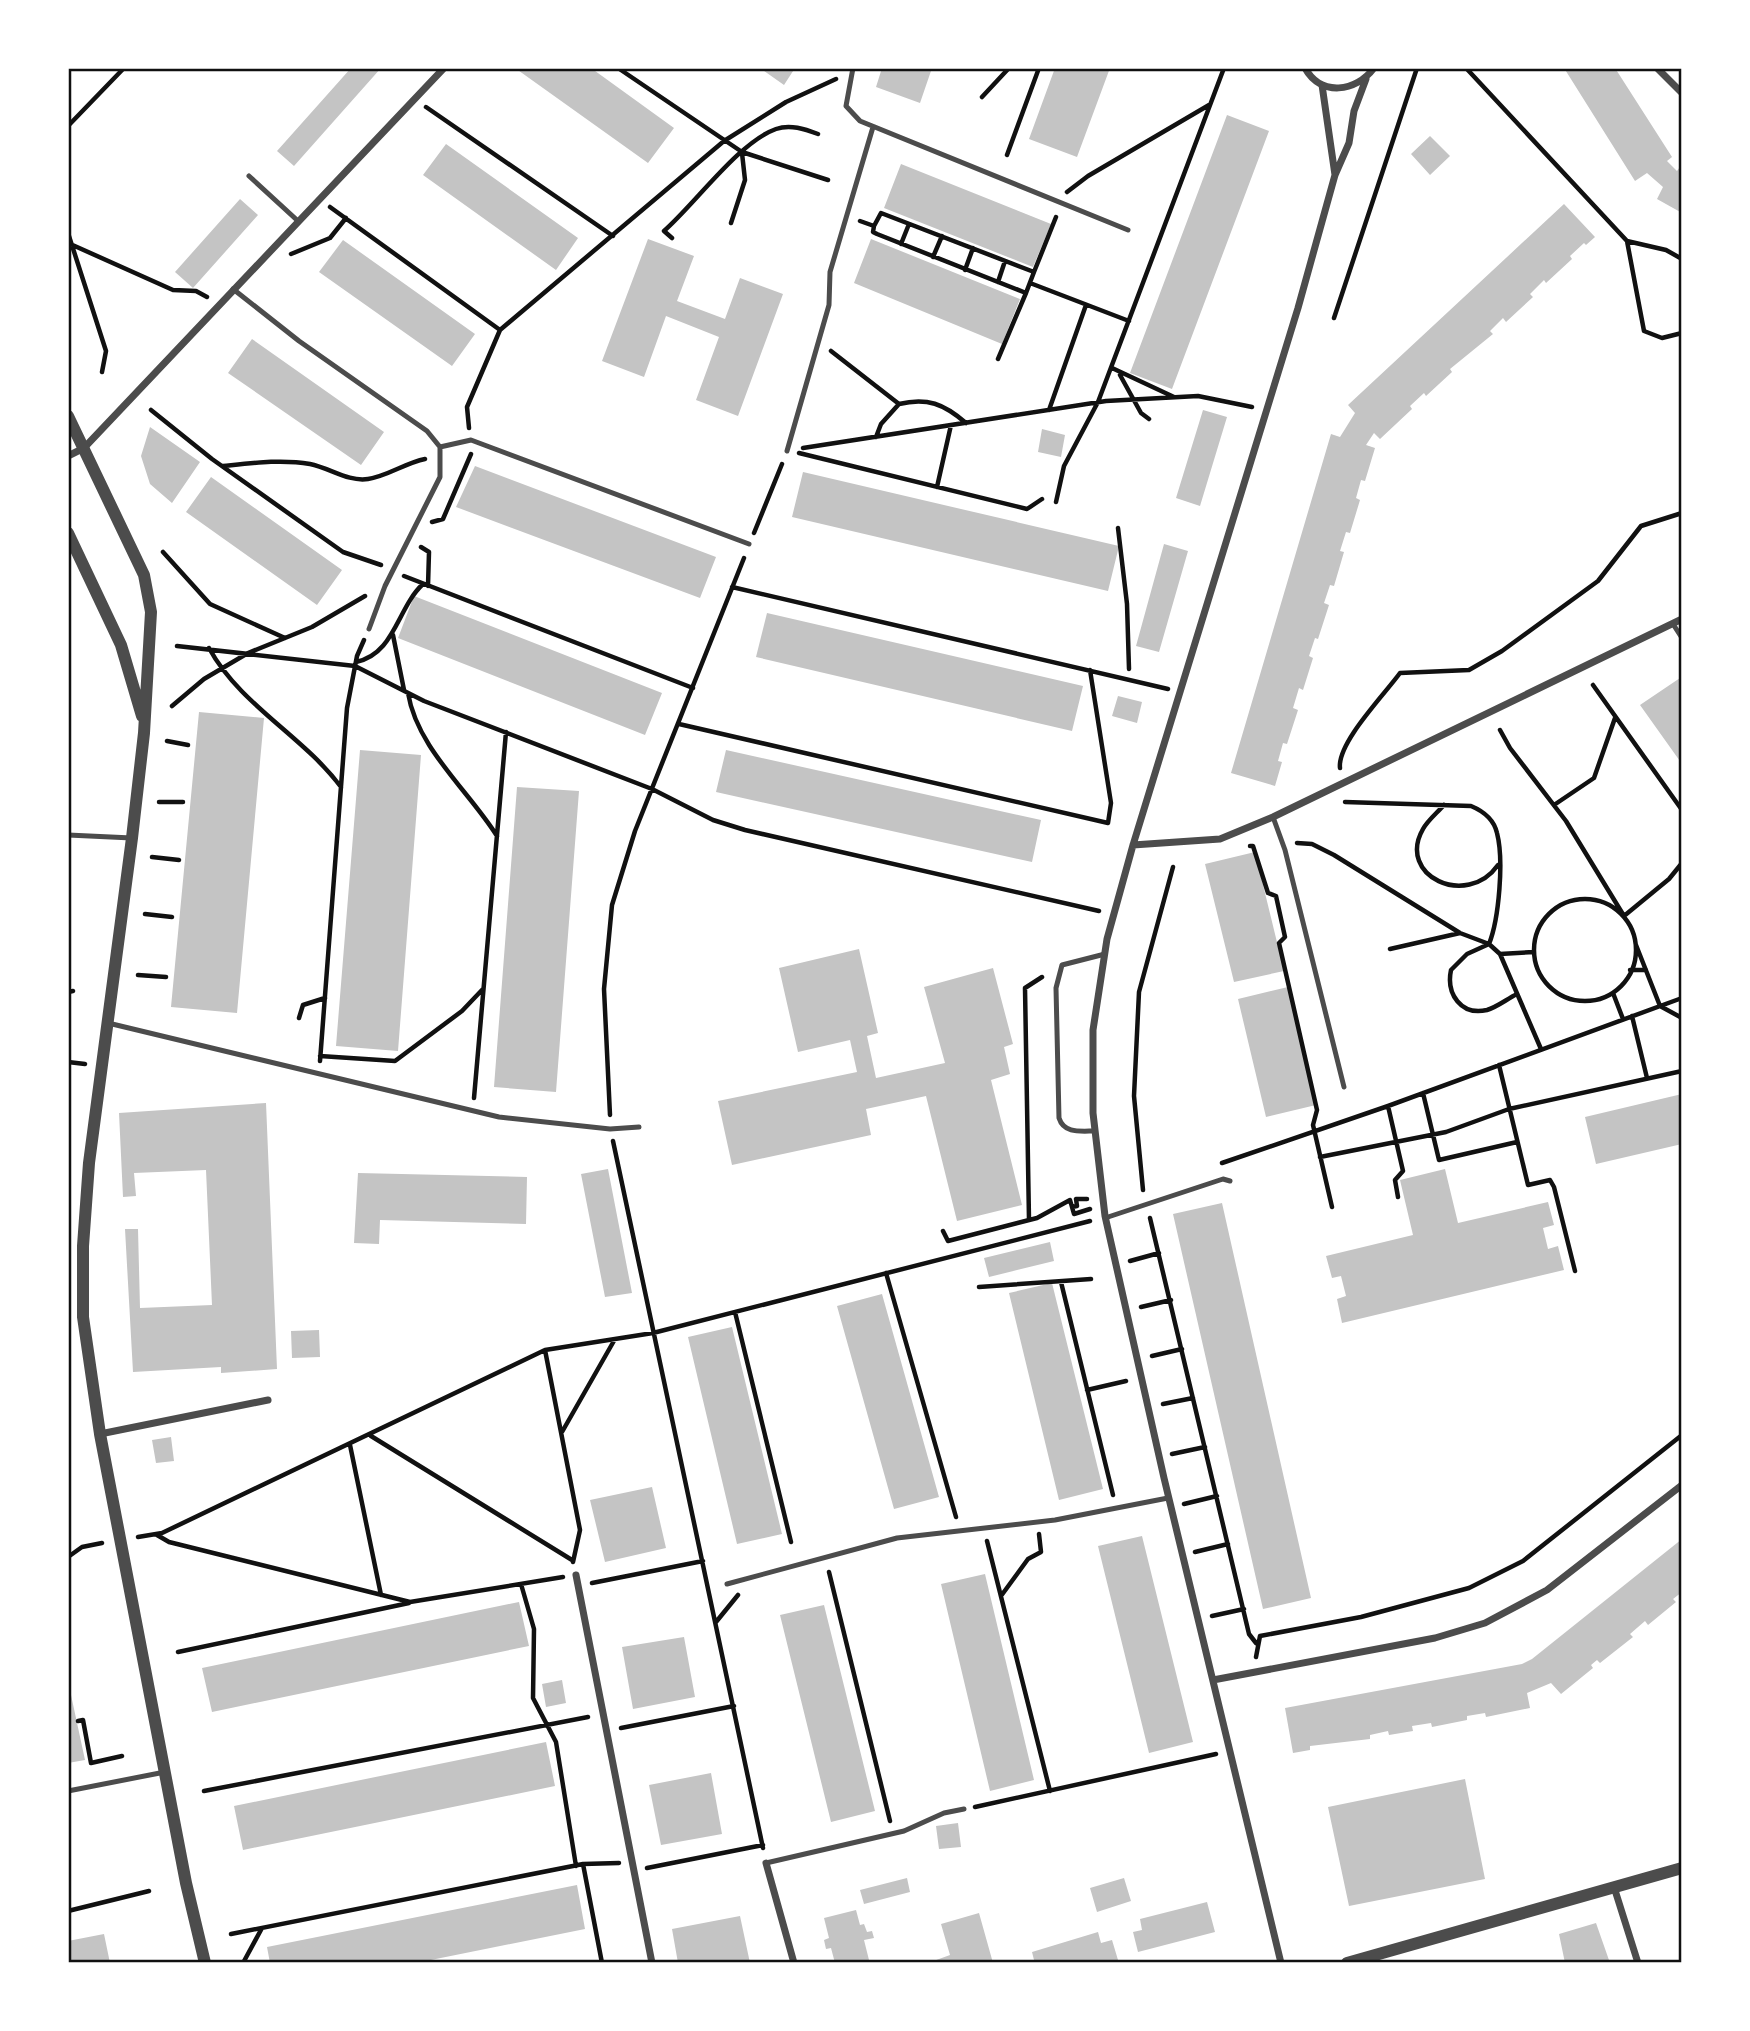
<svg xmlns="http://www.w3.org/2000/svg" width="1750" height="2031" font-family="'Noto Sans',sans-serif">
	<rect width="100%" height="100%" fill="#fff"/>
	<path fill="#c4c4c4" d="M351,68h30l-87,98 -17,-15z
		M515,68h76l83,60 -26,35z
		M760,68h35l-11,17z
		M882,68h50l-12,35 -44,-16z
		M1055,68h55l-33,89 -48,-18z
		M1564,68h51l57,89 -5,4 10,10 5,-7v49l-25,-14 6,-12 -16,-14 -12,8z
		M1227,115l42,16 -97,258 -42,-16z
		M1430,136l20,20 -20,19 -19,-21z
		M446,144l132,94 -22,32 -133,-95z
		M901,164l150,60 -18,43 -149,-59z
		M240,199l18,16 -65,73 -18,-16z
		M1564,204l31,33 -9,8 -2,-2 -14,13 2,3 -26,24 -2,-3 -14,14 3,3 -27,25 -3,-4 -13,13 3,3 -43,35 2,3 -26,24 -2,-3 -14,13 2,3 -32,30 -6,-6 -8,12 9,3 -10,33 -4,-1 -5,18 4,2 -10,33 -4,-1 -6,19 4,1 -10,34 -4,-1 -6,18 5,2 -11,34 -3,-1 -6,18 4,2 -10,32 -4,-2 -6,20 5,2 -11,34 -4,-1 -5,18 4,1 -7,24 -44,-13 100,-339 9,3 15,-24 -7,-8z
		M648,239l46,17 -17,45 48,18 15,-41 43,16 -45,122 -42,-16 23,-63 -53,-21 -22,61 -42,-16z
		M871,239l149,60 -18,45 -148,-61z
		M343,240l132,94 -23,32 -133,-94z
		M252,339l132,93 -23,33 -133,-92z
		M1203,410l24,7 -27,89 -24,-8z
		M150,427l50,35 -28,41 -22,-19 -9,-28z
		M1042,429l23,6 -4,22 -23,-5z
		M475,466l241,91 -16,41 -244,-91z
		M803,472l316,74 -11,45 -316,-74z
		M211,477l131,93 -25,35 -131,-93z
		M1164,544l24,7 -29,101 -23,-6z
		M414,596l248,97 -17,42 -247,-97z
		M767,613l316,73 -11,45 -316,-74z
		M1680,678l2,2v84l-42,-59z
		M1118,696l24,6 -5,21 -25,-7z
		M199,712l65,6 -27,295 -66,-6z
		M360,750l61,5 -23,296 -62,-5z
		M726,750l315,70 -9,42 -316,-70z
		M517,787l62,4 -23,301 -62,-5z
		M1255,852l29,119 -50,11 -29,-118z
		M859,949l19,84 -11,3 9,42 69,-15 -21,-76 69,-19 20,76 -9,3 6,27 -19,6 31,125 -65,16 -31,-125 -60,13 5,26 -139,30 -14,-64 139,-29 -7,-32 -52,12 -19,-84z
		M1288,987l28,118 -50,12 -28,-118z
		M1682,1094v50l-86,20 -11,-47z
		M266,1103l11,266 -56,4v-6l-88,5 -8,-143h13l2,79 72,-3 -6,-135 -72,3 2,23 -13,1 -4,-84z
		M608,1169l24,124 -27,4 -24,-123z
		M1445,1169l13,54 90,-21 6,23 -11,3 5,21 10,-3 6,24 -222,53 -5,-24 9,-3 -5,-20 -9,2 -6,-22 87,-21 -13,-55z
		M358,1173l169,4 -1,47 -146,-4 -1,24 -25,-1z
		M1222,1203l89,395 -48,11 -90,-395z
		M1050,1242l4,19 -65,16 -5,-19z
		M1052,1283l51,206 -44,11 -50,-207z
		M882,1294l57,203 -45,12 -57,-203z
		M732,1327l50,207 -45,10 -49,-207z
		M319,1330l1,27 -28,1 -1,-27z
		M171,1437l3,24 -18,2 -4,-23z
		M652,1487l14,61 -61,14 -15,-62z
		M1142,1536l51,206 -44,11 -51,-207z
		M1682,1539v53l-9,7 3,3 -28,23 -3,-4 -15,13 3,3 -33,26 -3,-3 -6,5 2,3 -32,26 -10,-11 -24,10 3,15 -44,9 -1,-4 -18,3v4l-35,7 -1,-4 -19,3 1,5 -24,4 -1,-4 -18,4v4l-60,7v4l-17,3 -8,-45 237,-44 10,-5z
		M985,1574l49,206 -44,11 -49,-207z
		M519,1602l10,44 -317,66 -10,-44z
		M824,1605l51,206 -44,11 -51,-207z
		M684,1637l11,60 -62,12 -11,-62z
		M562,1680l4,23 -20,4 -4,-23z
		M68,1681l17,79 -17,3z
		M546,1742l9,44 -312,64 -9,-44z
		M711,1773l11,61 -61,11 -12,-60z
		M1465,1779l20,100 -136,27 -21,-99z
		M958,1823l3,24 -22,2 -3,-23z
		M907,1878l3,14 -46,12 -4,-14z
		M1124,1878l7,23 -34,11 -7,-24z
		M577,1885l8,44 -169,34h-146l-3,-16z
		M1207,1902l8,30 -77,20 -5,-20 9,-2 -2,-11z
		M856,1910l4,15 4,-1 3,8 5,-1 2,7 -10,2 5,20 -34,3 -4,-15 -5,1 -2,-9 5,-2 -5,-20z
		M979,1913l14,50h-65l22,-8 -9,-31z
		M740,1916l10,47h-72l-6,-34z
		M1596,1923l14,40h-45l-6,-29z
		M1098,1932l3,11 11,-3 6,20 -10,3h-80l6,-3 -2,-8z
		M104,1934l6,29h-42v-22z"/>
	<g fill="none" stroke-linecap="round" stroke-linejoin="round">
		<path stroke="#111" stroke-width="4.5" d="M618,68l124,84 86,28
			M1466,68l161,173 17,90 18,7 20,-5
			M982,97l27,-29
			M426,107l187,129
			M68,126l56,-58
			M1007,155l32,-87
			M1067,192l21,-16 121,-71
			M330,207l170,123
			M860,221l14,5 -1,6 4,2 149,59 8,-21 -153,-59 -7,13
			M731,223l14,-43 -3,-27
			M68,233l38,118 -4,21
			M672,238l-8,-7c31,-27 75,-89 112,-102 14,-5 29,0 42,5
			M1627,241l39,9 16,9
			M68,243l105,47 23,1 11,6
			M901,244l8,-20
			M291,254l39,-16 16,-20
			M933,257l9,-21
			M965,270l8,-22
			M1034,272l22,-55
			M998,282l7,-21
			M1030,283l99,38
			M1334,318l83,-250
			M831,351l68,53c28,-7 45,0 67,19
			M998,359l28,-66
			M1112,368l62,29
			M1120,375l21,38 8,6
			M151,410l61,49 131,93 38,13
			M1049,410l37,-105
			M469,428l-2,-21 33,-77 224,-189 62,-39 50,-23
			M876,437l5,-13 18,-20
			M803,448l303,-47 92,-5 54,11
			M799,453l228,56 15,-10
			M223,466c29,-3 59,-7 87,-2 20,4 38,18 58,15 20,-3 37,-16 57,-20
			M937,487l14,-62
			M1056,502l8,-36 34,-64 126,-334
			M432,522l11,-3 28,-65
			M1118,528l9,76 2,65
			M754,533l28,-69
			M421,547l8,5 -1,34
			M163,552l47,52 75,34
			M404,576l289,112
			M732,587l436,102
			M393,635l11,55
			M177,646l178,20 69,35 228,88 61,31 32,10 354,81
			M209,648c31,57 94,88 132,139
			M356,662c39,-8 41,-54 67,-78
			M1593,685l89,125
			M408,693c9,55 61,98 89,143
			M172,706l32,-27 44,-26 64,-26 53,-31
			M679,724l429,99 3,-20 -21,-133
			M1500,730l10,18 56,73 58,95 45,-37 13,-16
			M167,741l21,4
			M1340,768c-3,-25 44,-73 60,-95l69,-3 33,-19 96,-70 43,-55 41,-13
			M159,802h24
			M1345,802l126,4c12,5 23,14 26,27 7,27 2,86 -8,111l-22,10 -16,16c-5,24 10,46 36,40 10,-3 20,-11 30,-16
			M1444,805c-7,8 -16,15 -21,24 -27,47 44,80 75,36
			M1554,805l40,-27 21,-60
			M1297,843l15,1 22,11 126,78 29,11 11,10 41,95
			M1250,846h3l15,47 8,3 9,41 -6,6 38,167 -4,15 19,82
			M152,857l27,3
			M1534 950a51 51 0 1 1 102 0a51 51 0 1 1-102 0Z
			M145,914l27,3
			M1636,945l24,61 22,12
			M1390,949l70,-16
			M1500,954l34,-2
			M1630,970h16
			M138,975l28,2
			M68,992l5,-1
			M1613,993l10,26
			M1632,1016l15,62
			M299,1018l4,-13 22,-7
			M320,1056l75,5 67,-50 20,-21
			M320,1061l27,-353 10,-52 7,-16
			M68,1062l17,2
			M1499,1065l29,120 22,-5 4,7 21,84
			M1423,1093l16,67 78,-18
			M474,1098l32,-366
			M1388,1106l15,65 -8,9 3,17
			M610,1115l-6,-126 8,-84 23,-74 109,-273
			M613,1141l150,707
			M1320,1157l126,-25 63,-23 173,-38
			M1222,1163l166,-57 294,-108
			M1143,1190l-9,-94 5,-104 34,-125
			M1072,1207l2,7 16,-5
			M1150,1218l99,416 7,9
			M1029,1220l-4,-232 17,-11
			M943,1231l5,10 89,-23 33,-18 2,7 5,-1 -1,-7h11
			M1130,1261l29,-8
			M886,1273l70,244
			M1061,1282l52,213
			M979,1287l112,-8
			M1141,1307l30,-7
			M735,1312l56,230
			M545,1350l35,180 -7,32
			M1152,1356l30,-7
			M1087,1390l39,-9
			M1163,1404l30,-6
			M562,1432l53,-93
			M371,1436l201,124
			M350,1445l31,150
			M1172,1454l33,-7
			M1184,1504l33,-8
			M157,1535l12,7 241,60 153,-25
			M138,1537l24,-4 383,-183 108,-17 437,-112
			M987,1541l63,250
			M1195,1552l33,-8
			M68,1557l14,-10 20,-4
			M829,1572l61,249
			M592,1583l111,-22
			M521,1584l13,45 -1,69 23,44 20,124
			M1001,1596l27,-37 13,-7 -2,-18
			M1212,1616l32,-7
			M716,1622l22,-27
			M178,1652l231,-49
			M1256,1657l4,-21 101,-19 108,-29 54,-27 159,-126
			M78,1721l5,-1 8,43 31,-7
			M621,1728l113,-22
			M204,1791l384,-74
			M975,1807l241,-53
			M583,1864l19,99
			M647,1868l116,-23
			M68,1911l81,-20
			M231,1934l352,-70 36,-1
			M243,1963l19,-35"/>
		<path stroke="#4c4c4c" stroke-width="5" d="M853,68l-7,38 14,15 268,109
			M249,176l49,45
			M233,289l66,52 128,90 13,16v30l-55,109 -16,43
			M440,447l31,-7 278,104
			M787,451l42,-146 1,-33 43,-145
			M1673,624l9,14
			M1273,817l12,33 59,237
			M68,835l64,3
			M108,1023l391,94 111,12 29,-2
			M1095,1131c-14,0 -31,3 -36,-13l-3,-130 6,-23 43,-11
			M1105,1218l118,-39 7,2
			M727,1584l170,-46 158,-18 113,-22
			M68,1791l97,-19
			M766,1863l138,-32 40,-18 20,-4"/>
		<path stroke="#4c4c4c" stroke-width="7" d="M1305,68c16,29 51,24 69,0
			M1657,68l25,25
			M1322,85l13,90
			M68,456l16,-8 360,-380
			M1133,845l87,-6 53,-22 409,-198
			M100,1434l168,-34
			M576,1575l76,388
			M1213,1680l222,-42 50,-15 62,-33 135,-105
			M766,1863l28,100
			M1614,1887l24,76
			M1281,1963l-117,-485 -59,-262 -12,-103v-83l14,-91 26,-94 165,-537 37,-133 14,-32 5,-32 12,-32"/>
		<path stroke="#4c4c4c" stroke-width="12" d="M68,416l76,159 7,37 -7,121 -12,105 -43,325 -6,83v71l17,117 86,449 19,80
			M68,533l53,112 21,71
			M1347,1963l335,-95"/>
	</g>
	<rect width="1750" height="2031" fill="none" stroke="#ffffff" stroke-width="140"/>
	<rect x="70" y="70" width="1610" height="1891" fill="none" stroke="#111" stroke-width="2.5"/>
</svg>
